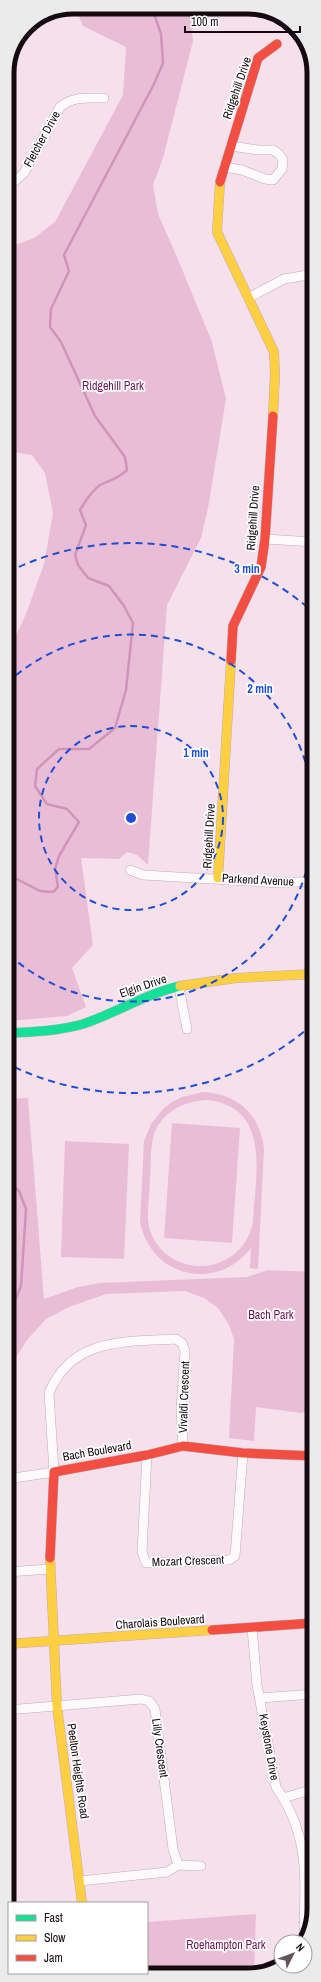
<svg xmlns="http://www.w3.org/2000/svg" width="321" height="1982" font-family="'Archivo Narrow',sans-serif">
	<rect width="100%" height="100%" fill="#f6e0ec"/>
	<path fill="#eabdd7" fill-rule="evenodd" d="M83,7l127,2 -3,9 -17,-6 3,29 -30,117 -10,27 5,29 19,43 35,85 14,57 -18,109 -7,30 -34,67 -19,260 -11,-10 -10,-3 -8,7 -38,-1 12,87 -21,23 14,39 -19,9 -60,5v-374l3,1 16,-34 18,-50 9,-51 -8,-40 -13,-18 -25,-4v-203l27,-10 21,-16 68,-127 3,-48 -43,-21 -7,-16z
		M203,1092c35,2 57,22 61,57l-6,120 -8,-1 1,-20c-35,45 -100,29 -111,-26l4,-81 7,-17 13,-16 8,-6 10,-5zM209,1100c63,9 46,76 44,122 -3,17 -14,32 -30,39 -29,14 -67,-2 -74,-35 -3,-14 1,-31 1,-46 1,-12 0,-24 2,-36 3,-29 31,-44 57,-44z
		M28,1098l16,201 34,-12 22,-4 147,-6 21,-7 46,2v138l-13,3 -45,-6 -2,34 -25,-3 5,-99 -5,-14 -11,-17 -14,-10 -19,-7 -79,3 -37,13 -23,12 -19,21 -20,32v-273z
		M172,1123l68,5 -8,115 -68,-5z
		M65,1141l64,3 -5,115 -63,-2z
		M256,1914l-2,59h2l-3,2 -116,-1 10,-1v-51z"/>
	<g fill="none" stroke-linecap="round" stroke-linejoin="round">
		<path stroke="#cf94b8" stroke-width="2.5" d="M7,874l33,17 13,1 5,-5 -3,-18 4,-13 20,-34 -12,-13 -20,-5 -12,-18 2,-17 22,-20h30l26,-21 11,-38 7,-67 -9,-17 -15,-20 -21,-8 -10,-13 -3,-10 11,-30 -6,-15c6,-9 11,-19 20,-25 12,-6 16,-5 27,-15l-2,-13 -30,-41 -34,-74 -11,-15 1,-18 18,-38 -5,-16 90,-171 9,-21 -2,-29 -9,-26
			M7,1181l12,10 7,18 -5,77 -7,17 -7,5"/>
		<defs>
			<path id="street" d="M224,167l18,3 23,9 8,1 9,-11 1,-9 -4,-6 -6,-4h-15l-27,-4
				M7,182l8,-1 9,-8 36,-66c14,-11 26,-9 44,-9
				M248,298l36,-19 30,-5
				M265,539l49,3
				M130,870l13,5 137,8 34,-2
				M179,987l8,42
				M147,1455l-5,97 4,11 83,-3 6,-4 8,-103
				M7,1479l47,-7 -5,-79c23,-56 77,-51 127,-54l6,4 3,8 -4,58 2,37
				M7,1572l43,-3
				M252,1628l5,57 19,102c34,49 29,90 28,146
				M260,1698l54,-4
				M7,1710l134,-11 8,2 6,8 18,140 5,16 -11,7 -87,9
				M283,1798l31,-9
				M178,1865l23,1"/>
			<path id="fast" d="M7,1033c25,-1 52,-2 76,-9 33,-11 62,-30 97,-38"/>
			<path id="slow" d="M220,182l-3,50 57,120 1,23 -2,41
				M218,878l13,-217
				M180,986l56,-8 78,-4
				M50,1558l7,148 25,197
				M7,1644l205,-14"/>
			<path id="jam" d="M220,182l38,-124 19,-14
				M231,661l2,-35 28,-59 4,-28 8,-123
				M50,1558l4,-86 93,-17 36,-9 60,7 71,3
				M212,1630l102,-7"/>
		</defs>
		<use href="#street" stroke="#beadb7" stroke-width="10"/>
		<use href="#fast" stroke="#beadb7" stroke-width="10"/>
		<use href="#slow" stroke="#beadb7" stroke-width="10"/>
		<use href="#jam" stroke="#beadb7" stroke-width="10"/>
		<use href="#street" stroke="#fefafc" stroke-width="9"/>
		<use href="#fast" stroke="#16e098" stroke-width="9"/>
		<use href="#slow" stroke="#ffcf43" stroke-width="9"/>
		<use href="#jam" stroke="#f24e42" stroke-width="9"/>
	</g>
	<g fill="none" stroke="#1d4ed8" stroke-width="2" stroke-dasharray="7 5">
		<circle cx="131" cy="818" r="92"/>
		<path d="M314 824A183 183 0 0 1 7 953M7 683A183 183 0 0 1 314 812"/>
		<path d="M313 1024A275 275 0 0 1 8 1064M8 572A275 275 0 0 1 313 612"/>
	</g>
	<g text-anchor="middle" dominant-baseline="central" stroke-width="3.5" stroke-linejoin="round" paint-order="stroke">
		<g font-size="12" fill="#160a11" stroke="#fff">
			<text transform="translate(237 88) rotate(-71)">Ridgehill Drive</text>
			<text transform="translate(42 139) rotate(-61)">Fletcher Drive</text>
			<text transform="translate(253 518) rotate(-86)">Ridgehill Drive</text>
			<text transform="translate(209 836) rotate(-87)">Ridgehill Drive</text>
			<text transform="translate(258 880) rotate(3)">Parkend Avenue</text>
			<text transform="translate(143 986) rotate(-19)">Elgin Drive</text>
			<text transform="translate(184 1397) rotate(-88)">Vivaldi Crescent</text>
			<text transform="translate(97 1451) rotate(-10)">Bach Boulevard</text>
			<text transform="translate(188 1561) rotate(-2)">Mozart Crescent</text>
			<text transform="translate(160 1622) rotate(-4)">Charolais Boulevard</text>
			<text transform="translate(269 1747) rotate(80)">Keystone Drive</text>
			<text transform="translate(160 1748) rotate(82)">Lilly Crescent</text>
			<text transform="translate(78 1771) rotate(82)">Peelton Heights Road</text>
		</g>
		<g font-size="12" fill="#701655" stroke="#fff">
			<text x="113" y="386">Ridgehill Park</text>
			<text x="271" y="1315">Bach Park</text>
			<text x="226" y="1945">Roehampton Park</text>
		</g>
	</g>
	<path d="M0 0H321V1982H0ZM73 14H248A59 59 0 0 1 307 73V1909A59 59 0 0 1 248 1968H73A59 59 0 0 1 14 1909V73A59 59 0 0 1 73 14Z" fill="#ecebec" fill-rule="evenodd"/>
	<path fill="none" stroke="#160a11" stroke-width="5" d="M73 14H248A59 59 0 0 1 307 73V1909A59 59 0 0 1 248 1968H73A59 59 0 0 1 14 1909V73A59 59 0 0 1 73 14Z"/>
	<circle cx="131" cy="818" r="6" fill="#1d4ed8" stroke="#fff" stroke-width="2"/>
	<g font-size="12" text-anchor="middle" font-weight="bold" fill="#1d4ed8" stroke="#fff" stroke-width="3.5" stroke-linejoin="round" paint-order="stroke">
		<text x="247" y="573">3 min</text>
		<text x="260" y="693">2 min</text>
		<text x="196" y="757">1 min</text>
	</g>
	<rect x="8" y="1902" width="140" height="72" fill="#ffffff" stroke="#a29da0"/>
	<rect x="16" y="1915" width="20" height="6" fill="#16e098" stroke="#a29da0"/>
	<text x="44" y="1922" font-size="12" fill="#160a11">Fast</text>
	<rect x="16" y="1935" width="20" height="6" fill="#ffcf43" stroke="#a29da0"/>
	<text x="44" y="1942" font-size="12" fill="#160a11">Slow</text>
	<rect x="16" y="1955" width="20" height="6" fill="#f24e42" stroke="#a29da0"/>
	<text x="44" y="1962" font-size="12" fill="#160a11">Jam</text>
	<g transform="translate(293 1954) rotate(48)"><circle r="19" fill="#ffffff" stroke="#a29da0"/>
	<path d="M0-3L7 15L0 10L-7 15Z" fill="#64555e"/>
	<text y="-6" font-size="11" font-weight="bold" text-anchor="middle" fill="#160a11">N</text>
	</g>
	<path d="M185 26v6h115v-6" fill="none" stroke="#160a11" stroke-width="2"/>
	<text x="191" y="26" font-size="12" fill="#160a11" stroke="#ffffff" stroke-width="3" paint-order="stroke">100 m</text>
</svg>
